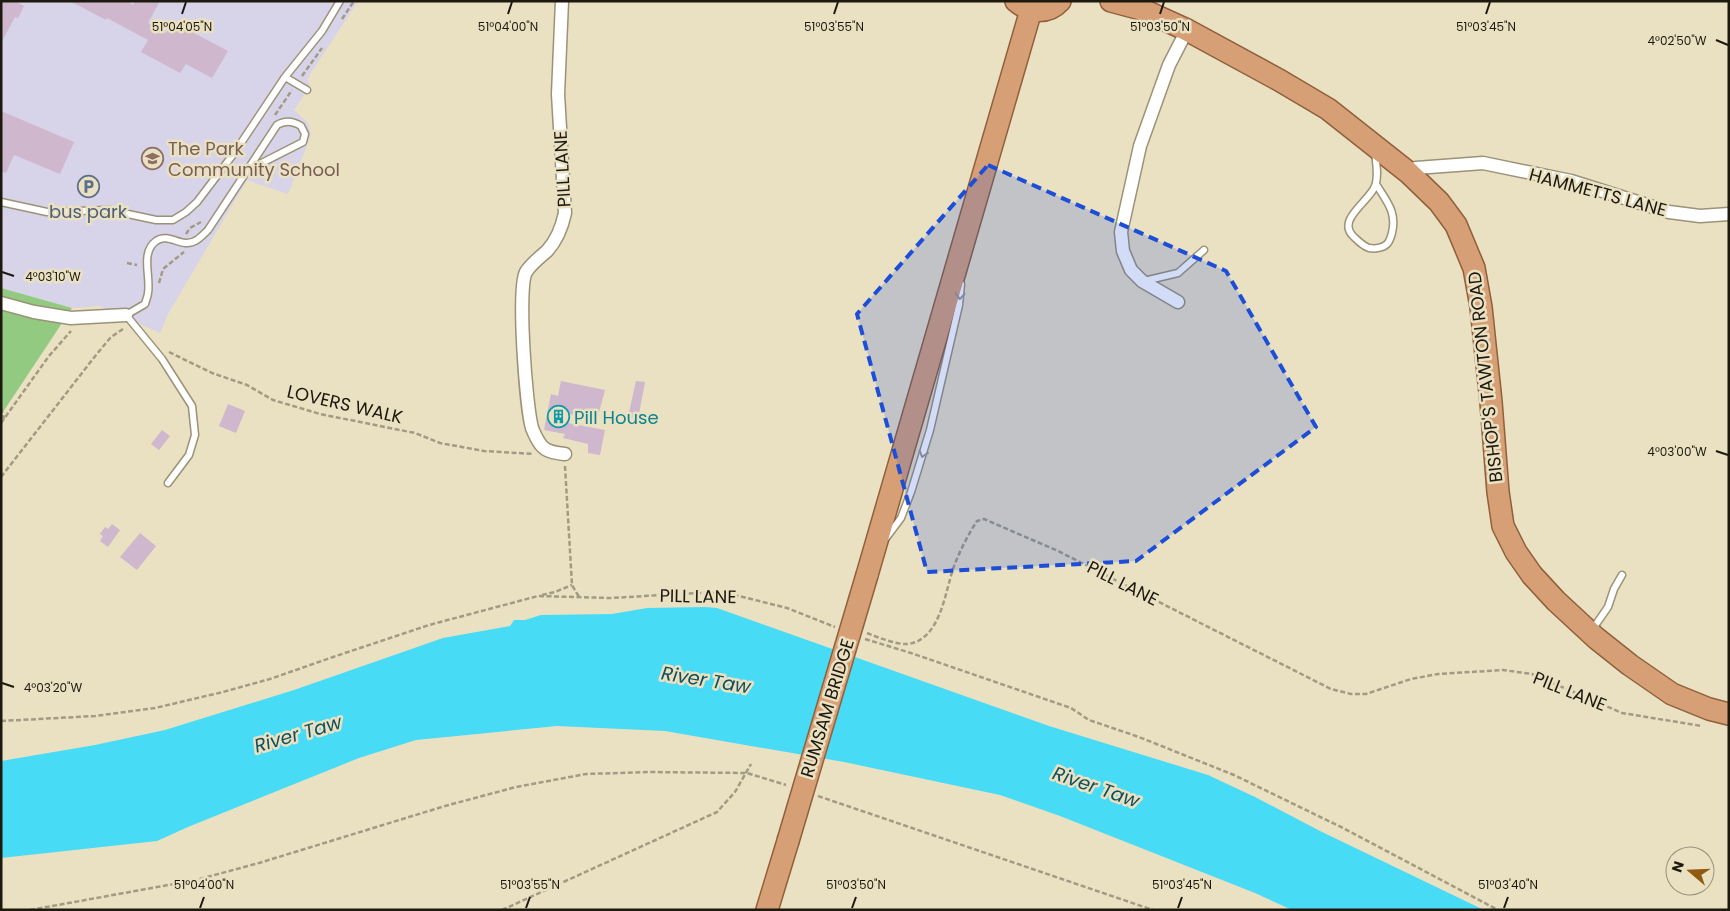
<svg xmlns="http://www.w3.org/2000/svg" width="1730" height="911" font-family="Poppins,sans-serif">
	<rect width="100%" height="100%" fill="#eae0c2"/>
	<path fill="#d7d3e9" d="M1,1h357l-51,78 3,7 -16,24 14,13 3,12 -23,59 -41,-14 -79,134 -8,19 -60,-27 -28,2 -71,-20z"/>
	<path fill="#92ca81" d="M1,288l71,20 -71,107z"/>
	<path fill="#48dbf6" d="M705,607l12,1 332,118 159,49 47,22 65,34 164,79h-192l-37,-17 -195,-77 -60,-21 -156,-33 -179,-31 -108,-5 -141,14 -57,18 -171,69 -31,14 -156,17v-97l94,-16 70,-15 129,-40 149,-52 67,-12 4,-6h11l16,-5 71,-1 35,-6z"/>
	<path fill="#cfb7cd" d="M1,1h14l9,5 -6,12 -3,-1 -14,26z
		M70,1h57l6,4 2,-4h25l-12,22 18,10 7,-11 55,29 -16,27 -26,-14 -6,9 -39,-21 7,-12 -41,-22 -1,2z
		M1,111l73,31 -14,32 -46,-19 -8,18 -5,-2z
		M561,381l44,9 -8,30 -27,-6 -2,9 37,7 -5,25 -12,-2v-9l-25,-6 2,-4 -21,-4 7,-36 7,2z
		M636,381l9,1 -7,37 -10,-2z
		M228,404l17,7 -9,22 -17,-7z
		M162,430l8,6 -11,14 -8,-6z
		M112,524l8,6 -12,17 -8,-6 3,-5 -3,-2 5,-7 3,2z
		M140,533l16,13 -19,24 -17,-13z"/>
	<g fill="none" stroke-linecap="round" stroke-linejoin="round">
		<defs>
			<path id="service" d="M285,77l22,13
				M1375,152c1,11 4,24 0,34 -5,15 -40,34 -21,51 4,4 9,9 15,11 6,1 14,0 18,-4 3,-3 4,-8 5,-11 5,-21 -5,-31 -16,-49
				M1,202l46,10 62,-2 47,10h17l13,-8 11,-10 38,-50 50,-75 37,-46 18,-30
				M1144,281l34,-8 26,-23
				M168,483l21,-28 6,-20 -3,-29 -30,-47 -36,-44 19,-11c1,-4 3,-8 3,-11 3,-17 -8,-40 8,-52 10,-7 19,1 29,2 10,1 17,-7 23,-13l69,-105c8,-5 16,-4 24,1l4,8 -2,8 -55,28
				M886,538l15,-20 10,-26 19,-62 29,-125 2,-21
				M1592,630l16,-23 6,-18 8,-14"/>
			<path id="minor" d="M562,1l-4,93 7,119c-3,14 -8,27 -18,38 -7,6 -16,13 -21,21 -9,16 0,135 6,156 2,5 5,12 9,17 5,7 15,8 24,9
				M1409,173l7,-5 67,-5 88,18 98,31 31,4 29,-2
				M1178,302l-36,-21 -11,-11 -8,-19 -2,-19 19,-86 29,-81 18,-35
				M1,303l33,9 37,6 55,-3"/>
			<path id="trunk" d="M1016,1c13,11 31,14 44,0
				M1111,1l30,8 46,21 92,50 49,29 81,64 30,29 17,23 18,43 7,39 10,95 7,90 5,34 13,26 16,23 24,26 40,37 34,27 42,29 37,15 20,5
				M867,575l164,-565
				M767,910l21,-69"/>
		</defs>
		<use href="#service" stroke="#9b9277" stroke-width="9"/>
		<use href="#minor" stroke="#9b9277" stroke-width="15"/>
		<use href="#trunk" stroke="#8f603b" stroke-width="24"/>
		<path stroke="#a29b83" stroke-width="2.5" stroke-dasharray="5 2.5" stroke-linecap="butt" d="M342,19l12,-18
			M302,76l20,-28
			M275,115l17,-25
			M186,234l4,-6 11,-6
			M127,263l10,2
			M159,283l4,-14 21,-17
			M169,352l43,21 35,12 26,15 47,14 95,19 25,10 44,8 50,3
			M1,408l3,11
			M1,423l48,-67 22,-25
			M565,466l7,119 7,12
			M1,477l95,-122 15,-18 12,-8
			M542,595l13,-3 17,-7
			M867,633c10,4 30,12 41,11 32,-4 37,-51 45,-75 6,-17 15,-34 24,-48l7,-2 74,32 273,138 20,5h15l45,-15 27,-5 65,-4 29,4 90,39 80,13
			M865,639l46,14 160,55 18,12 50,17 95,38 109,53 155,82
			M1,721l94,-5 60,-8 68,-16 47,-13 66,-23 93,-31 109,-29 73,2 85,-5h31l60,15 48,19
			M818,796l335,114
			M30,910l166,-30 63,-17 186,-57 71,-19 70,-13 62,-2 99,1 39,12
			M502,910l215,-98 18,-20 16,-28"/>
		<use href="#service" stroke="#fff" stroke-width="6"/>
		<use href="#minor" stroke="#fff" stroke-width="12"/>
		<use href="#trunk" stroke="#d79f76" stroke-width="21"/>
		<defs>
			<path id="trunk-bridge" d="M788,841l79,-266"/>
		</defs>
		<use href="#trunk-bridge" stroke="#8f603b" stroke-width="24" stroke-linecap="butt"/>
		<use href="#trunk-bridge" stroke="#d79f76" stroke-width="21"/>
	</g>
	<defs><path id="oneway-chevron" d="M-2-3.5L2.5 0L-2 3.5" fill="none" stroke-width="1.6" stroke-linecap="round" stroke-linejoin="round" transform="scale(1.25)"/></defs>
	<g stroke="#999893">
		<use href="#oneway-chevron" transform="translate(960 296) rotate(94)"/>
		<use href="#oneway-chevron" transform="translate(923 454) rotate(107)"/>
	</g>
	<path fill="#1d4ed8" fill-opacity="0.2" stroke="#1d4ed8" stroke-width="4" stroke-dasharray="10 6" stroke-linejoin="round" d="M988,165l238,106 90,156 -180,134 -209,11 -70,-258z"/>
	<path fill="none" stroke="#1d190e" stroke-width="2" d="M182,14l4,-12M508,14l4,-12M834,14l4,-12M1160,14l4,-12M1486,14l4,-12M1716,40l12,5M2,272l12,4M1716,451l12,4M2,683l12,4M200,908l4,-11M526,908l4,-11M852,908l4,-11M1178,908l4,-11M1504,908l4,-11"/>
	<defs>
		<symbol id="school-ring" viewBox="-11 -11 22 22"><circle r="9.5" fill="#eae0c2" stroke="#8d6e63" stroke-width="1.5"/><path d="M0-5L7-2L0 1L-7-2ZM-4 1L0 2.5L4 1V4Q0 6-4 4Z" fill="#8d6e63"/></symbol>
		<symbol id="parking-ring" viewBox="-11 -11 22 22"><circle r="9.5" fill="#eae0c2" stroke="#5c6f8a" stroke-width="1.5"/><path d="M-3.5-5.5H1a3.5 3.5 0 0 1 0 7H-1V5.5H-3.5ZM-1-3.4V-.6H.8a1.4 1.4 0 0 0 0-2.8Z" fill="#5c6f8a"/></symbol>
		<symbol id="building-ring" viewBox="-11 -11 22 22"><circle r="9.5" fill="#eae0c2" stroke="#0f9aa8" stroke-width="1.5"/><path d="M-4-6H4V6H1V3H-1V6H-4ZM-2.5-4.3h1.7v1.8h-1.7ZM.8-4.3h1.7v1.8H.8ZM-2.5-1h1.7V.8h-1.7ZM.8-1h1.7V.8H.8Z" fill="#0f9aa8"/></symbol>
	</defs>
	<g fill-rule="evenodd">
		<use href="#school-ring" x="140" y="146" width="25" height="25"/>
		<use href="#parking-ring" x="76" y="174" width="25" height="25"/>
		<use href="#building-ring" x="546" y="404" width="25" height="25"/>
	</g>
	<g text-anchor="middle" dominant-baseline="central" stroke-width="5" stroke-linejoin="round" paint-order="stroke">
		<g font-size="18" fill="#785e54" stroke="#eae0c2" text-anchor="start">
			<text x="168" y="148">The Park<tspan x="168" dy="21">Community School</tspan></text>
		</g>
		<g font-size="18" fill="#1d190e" stroke="#eae0c2">
			<text transform="translate(562 169) rotate(-93)">PILL LANE</text>
			<text transform="translate(1598 192) rotate(15)">HAMMETTS LANE</text>
			<text transform="translate(1485 377) rotate(-96)">BISHOP'S TAWTON ROAD</text>
			<text transform="translate(345 404) rotate(13)">LOVERS WALK</text>
			<text transform="translate(1123 583) rotate(27)">PILL LANE</text>
			<text transform="translate(698 596) rotate(1)">PILL LANE</text>
			<text transform="translate(1570 691) rotate(22)">PILL LANE</text>
			<text transform="translate(827 708) rotate(-73)">RUMSAM BRIDGE</text>
		</g>
		<g font-size="18" fill="#4e5e75" stroke="#eae0c2">
			<text x="88" y="211">bus park</text>
		</g>
		<g font-size="18" fill="#0d838f" stroke="#eae0c2" text-anchor="start">
			<text x="574" y="417">Pill House</text>
		</g>
		<g font-size="19" font-style="italic" fill="#11505b" stroke="#eae0c2">
			<text transform="translate(706 680) rotate(9)">River Taw</text>
			<text transform="translate(298 734) rotate(-16)">River Taw</text>
			<text transform="translate(1096 787) rotate(19)">River Taw</text>
		</g>
	</g>
	<g font-size="12" text-anchor="middle" fill="#1d190e" stroke="#eae0c2" stroke-width="5" stroke-linejoin="round" paint-order="stroke">
		<text x="182" y="31">51°04'05"N</text>
		<text x="508" y="31">51°04'00"N</text>
		<text x="834" y="31">51°03'55"N</text>
		<text x="1160" y="31">51°03'50"N</text>
		<text x="1486" y="31">51°03'45"N</text>
		<text x="1677" y="45">4°02'50"W</text>
		<text x="53" y="281">4°03'10"W</text>
		<text x="1677" y="456">4°03'00"W</text>
		<text x="53" y="692">4°03'20"W</text>
		<text x="204" y="889">51°04'00"N</text>
		<text x="530" y="889">51°03'55"N</text>
		<text x="856" y="889">51°03'50"N</text>
		<text x="1182" y="889">51°03'45"N</text>
		<text x="1508" y="889">51°03'40"N</text>
	</g>
	<rect width="1730" height="911" fill="none" stroke="#1d190e" stroke-width="5"/>
	<g transform="translate(1690 871) rotate(289)"><circle r="24" fill="#eae0c2" stroke="#98907a"/>
	<path d="M0-4L9 19L0 12L-9 19Z" fill="#915a11"/>
	<text y="-8" font-size="14" font-weight="bold" text-anchor="middle" fill="#1d190e">N</text>
	</g>
</svg>
